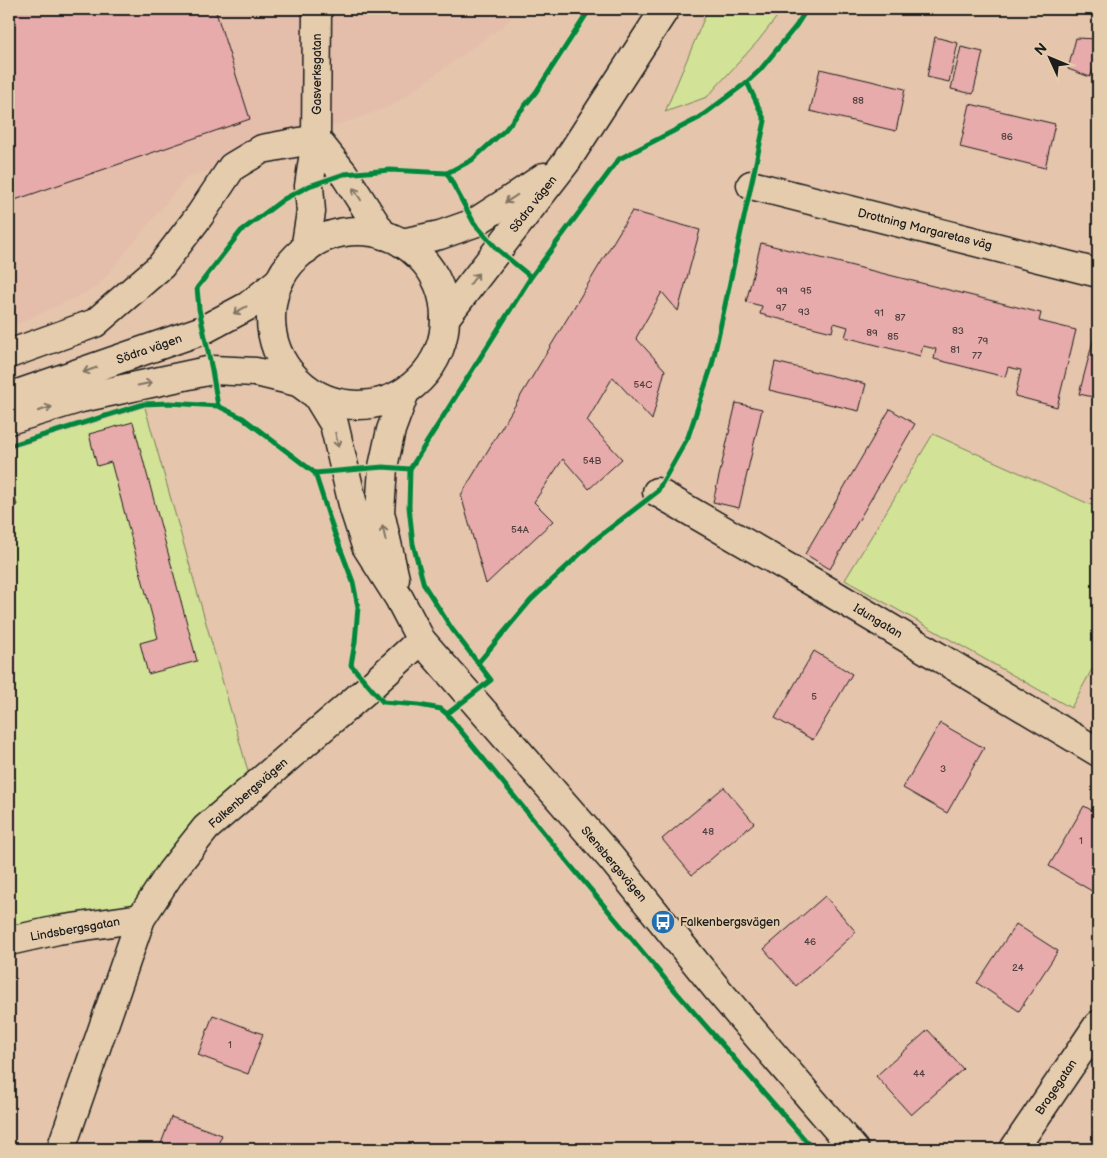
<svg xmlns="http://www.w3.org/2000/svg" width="1107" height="1158" font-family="'Balsamiq Sans',sans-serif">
<rect width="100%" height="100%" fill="#e5c5ac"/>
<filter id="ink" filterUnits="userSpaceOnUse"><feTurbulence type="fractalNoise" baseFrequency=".02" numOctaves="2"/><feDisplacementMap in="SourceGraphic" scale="10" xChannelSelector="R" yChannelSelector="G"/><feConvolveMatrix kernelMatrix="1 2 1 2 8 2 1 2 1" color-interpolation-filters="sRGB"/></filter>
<g filter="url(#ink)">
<polygon fill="#e5bdab" points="9,9 519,9 503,26 391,106 186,178 97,287 9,328"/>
<g fill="#d2e296" stroke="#777f59">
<polygon points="708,9 783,9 758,41 707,97 665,112"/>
<polygon points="144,404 253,789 141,918 9,941 9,446"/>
<polygon points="933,434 1098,508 1098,658 1071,708 845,580"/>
</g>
<g fill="#e6abaa" stroke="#1c1c1c">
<polygon points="9,9 215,9 250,119 9,202"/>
<polygon points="935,37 958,43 949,82 927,77"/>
<polygon points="1076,38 1098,39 1098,60 1090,77 1068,69"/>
<polygon points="961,47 983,52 973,94 951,89"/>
<polygon points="820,69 905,89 896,131 810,111"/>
<polygon points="970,104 1055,124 1045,168 960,147"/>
<polygon points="632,211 700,230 678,311 662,292 636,338 665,370 652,420 613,377 587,421 622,459 589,489 563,459 534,502 553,521 486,584 461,495"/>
<polygon points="761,243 1041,313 1039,321 1076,330 1057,407 1015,396 1021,370 1008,367 1005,377 934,359 936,349 923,346 920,356 845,337 848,327 834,323 832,332 760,314 762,306 746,302"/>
<polygon points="1097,326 1098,327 1098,398 1079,394"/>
<polygon points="775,362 866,384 859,411 769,390"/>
<polygon points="736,403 762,409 739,508 713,502"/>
<polygon points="890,409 915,424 830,569 805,554"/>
<polygon points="133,422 197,661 148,674 140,643 158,638 111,462 97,466 89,434"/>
<polygon points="9,480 17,505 9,507"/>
<polygon points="814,651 852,674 813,740 775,718"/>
<polygon points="940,723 984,748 947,813 903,788"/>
<polygon points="724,787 754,823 692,875 662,839"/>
<polygon points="1084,806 1098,814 1098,892 1097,894 1049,866"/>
<polygon points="825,896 856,932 796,986 764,949"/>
<polygon points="1016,924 1058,951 1019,1011 977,983"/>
<polygon points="213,1015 263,1034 248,1074 198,1055"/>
<polygon points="928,1030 963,1069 911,1115 876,1076"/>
<polygon points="171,1117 222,1135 216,1149 159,1149"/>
</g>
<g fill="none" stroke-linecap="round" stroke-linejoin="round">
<g stroke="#1c1c1c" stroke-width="31">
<g id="minor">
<polyline points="316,139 344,174 383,235"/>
<polyline points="751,185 1098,273"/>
<polyline points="305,250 311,212 309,186 316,139 317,9"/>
<polyline points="9,354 95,323 161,266 200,215 232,167 262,149 316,139"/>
<polyline points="317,396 334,424 354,509 366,546 399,598 421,640 611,858 717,989 854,1149"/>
<polyline points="657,492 818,585 1098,752"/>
<polyline points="395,579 380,512 383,467 391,430 405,392"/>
<polyline points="9,941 58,930 141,918"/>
<polyline points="61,1149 141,918 171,872 206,828 370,687 421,640"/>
<polyline points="1014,1149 1098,1025"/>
</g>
</g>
<g stroke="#1c1c1c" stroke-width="31">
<g id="major">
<circle cx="358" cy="318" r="87"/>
<polyline points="402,243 440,235 474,223 513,198 544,177"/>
<polyline points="445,318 566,162 665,9"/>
<polyline points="9,397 203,330 248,306 279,281"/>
<polyline points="9,420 81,398 212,370 256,372 297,382"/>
</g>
</g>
<use href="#minor" stroke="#e5ccad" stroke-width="28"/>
<use href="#major" stroke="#e5ccad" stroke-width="28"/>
<g stroke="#e5ccad" stroke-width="8">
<g id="cycleway">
<polyline points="447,173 474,223 497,249 531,277"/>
<polyline points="218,406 212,370 199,309 197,288 241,231 284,199 309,186 344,174 390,170 447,173 472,160 505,130 536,92 590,9"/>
<polyline points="9,446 144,404 169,403 218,406 243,418 315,473 383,467 410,469 531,277 619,159 699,118 747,82 760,70 796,26 807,9"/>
<polyline points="410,469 409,507 413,544 424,585 452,629 478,663"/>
<polyline points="315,473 333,529 353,582 358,607 355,642 351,665 383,702 419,705 441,709 447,714 571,866 671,986 813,1149"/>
<polyline points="447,714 491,680 478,663 531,600 596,539 657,492 688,437 712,365 765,121 747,82"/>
</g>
</g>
<use href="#cycleway" stroke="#00873e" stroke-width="5"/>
</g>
<defs><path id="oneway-shaft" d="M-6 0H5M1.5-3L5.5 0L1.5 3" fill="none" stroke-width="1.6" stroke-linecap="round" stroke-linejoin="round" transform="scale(1.25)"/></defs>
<g stroke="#807464">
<use href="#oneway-shaft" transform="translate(357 194) rotate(-123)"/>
<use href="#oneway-shaft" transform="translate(511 199) rotate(147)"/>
<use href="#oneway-shaft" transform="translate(474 279) rotate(-53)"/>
<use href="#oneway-shaft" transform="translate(240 310) rotate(152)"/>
<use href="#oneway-shaft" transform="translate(90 370) rotate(161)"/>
<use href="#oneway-shaft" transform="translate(145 384) rotate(-12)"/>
<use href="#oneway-shaft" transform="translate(45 409) rotate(-17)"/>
<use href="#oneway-shaft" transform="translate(337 440) rotate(77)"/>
<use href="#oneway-shaft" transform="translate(384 533) rotate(-102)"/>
</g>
</g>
<defs>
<g id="bus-disc" transform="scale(1.25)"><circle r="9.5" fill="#1f6fb2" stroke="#e5ccad"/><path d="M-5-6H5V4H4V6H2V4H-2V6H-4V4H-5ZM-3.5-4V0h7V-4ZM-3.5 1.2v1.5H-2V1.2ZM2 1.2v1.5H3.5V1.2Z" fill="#fff"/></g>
</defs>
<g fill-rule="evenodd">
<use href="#bus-disc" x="663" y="922"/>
</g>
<g text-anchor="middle" stroke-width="4.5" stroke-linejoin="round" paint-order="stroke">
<g font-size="10" fill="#4e4040">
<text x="858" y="104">88</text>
<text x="1007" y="140">86</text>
<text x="782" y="294">99</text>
<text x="806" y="294">95</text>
<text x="781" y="311">97</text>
<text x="804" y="315">93</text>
<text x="879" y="316">91</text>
<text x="900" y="321">87</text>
<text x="958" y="334">83</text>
<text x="872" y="336">89</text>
<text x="893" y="340">85</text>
<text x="983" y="344">79</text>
<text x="955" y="353">81</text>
<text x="977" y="359">77</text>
<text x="643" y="388">54C</text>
<text x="592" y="464">54B</text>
<text x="520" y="533">54A</text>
<text x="814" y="700">5</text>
<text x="943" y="772">3</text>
<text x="708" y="835">48</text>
<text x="1081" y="844">1</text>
<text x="810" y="945">46</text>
<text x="1018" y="971">24</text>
<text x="230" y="1048">1</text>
<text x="919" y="1077">44</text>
</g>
<g font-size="12" fill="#1c1c1c" stroke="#e5ccad">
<text transform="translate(317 74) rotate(-90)" y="4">Gasverksgatan</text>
<text transform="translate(533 204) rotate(-52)" y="4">Södra vägen</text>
<text transform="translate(925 229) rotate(14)" y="4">Drottning Margaretas väg</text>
<text transform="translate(149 349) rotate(-19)" y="4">Södra vägen</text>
<text transform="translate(878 621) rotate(31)" y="4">Idungatan</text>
<text transform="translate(248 793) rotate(-41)" y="4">Falkenbergsvägen</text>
<text transform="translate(614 864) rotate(50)" y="4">Stensbergsvägen</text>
<text transform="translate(75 929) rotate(-10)" y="4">Lindsbergsgatan</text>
<text transform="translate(1056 1087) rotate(-56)" y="4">Bragegatan</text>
</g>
<g font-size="12" fill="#1c1c1c" stroke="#e5ccad" text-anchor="start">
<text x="680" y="926">Falkenbergsvägen</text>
</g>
</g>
<rect width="1107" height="1158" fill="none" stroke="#e5ccad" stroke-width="30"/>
<rect x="15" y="15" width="1077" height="1128" fill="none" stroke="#1c1c1c" stroke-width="2" filter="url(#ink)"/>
<g transform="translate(1050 58) rotate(314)" stroke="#e5ccad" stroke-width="4" paint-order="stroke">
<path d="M0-4L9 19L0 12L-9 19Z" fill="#1c1c1c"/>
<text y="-8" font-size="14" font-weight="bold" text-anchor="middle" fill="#1c1c1c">N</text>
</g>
</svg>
